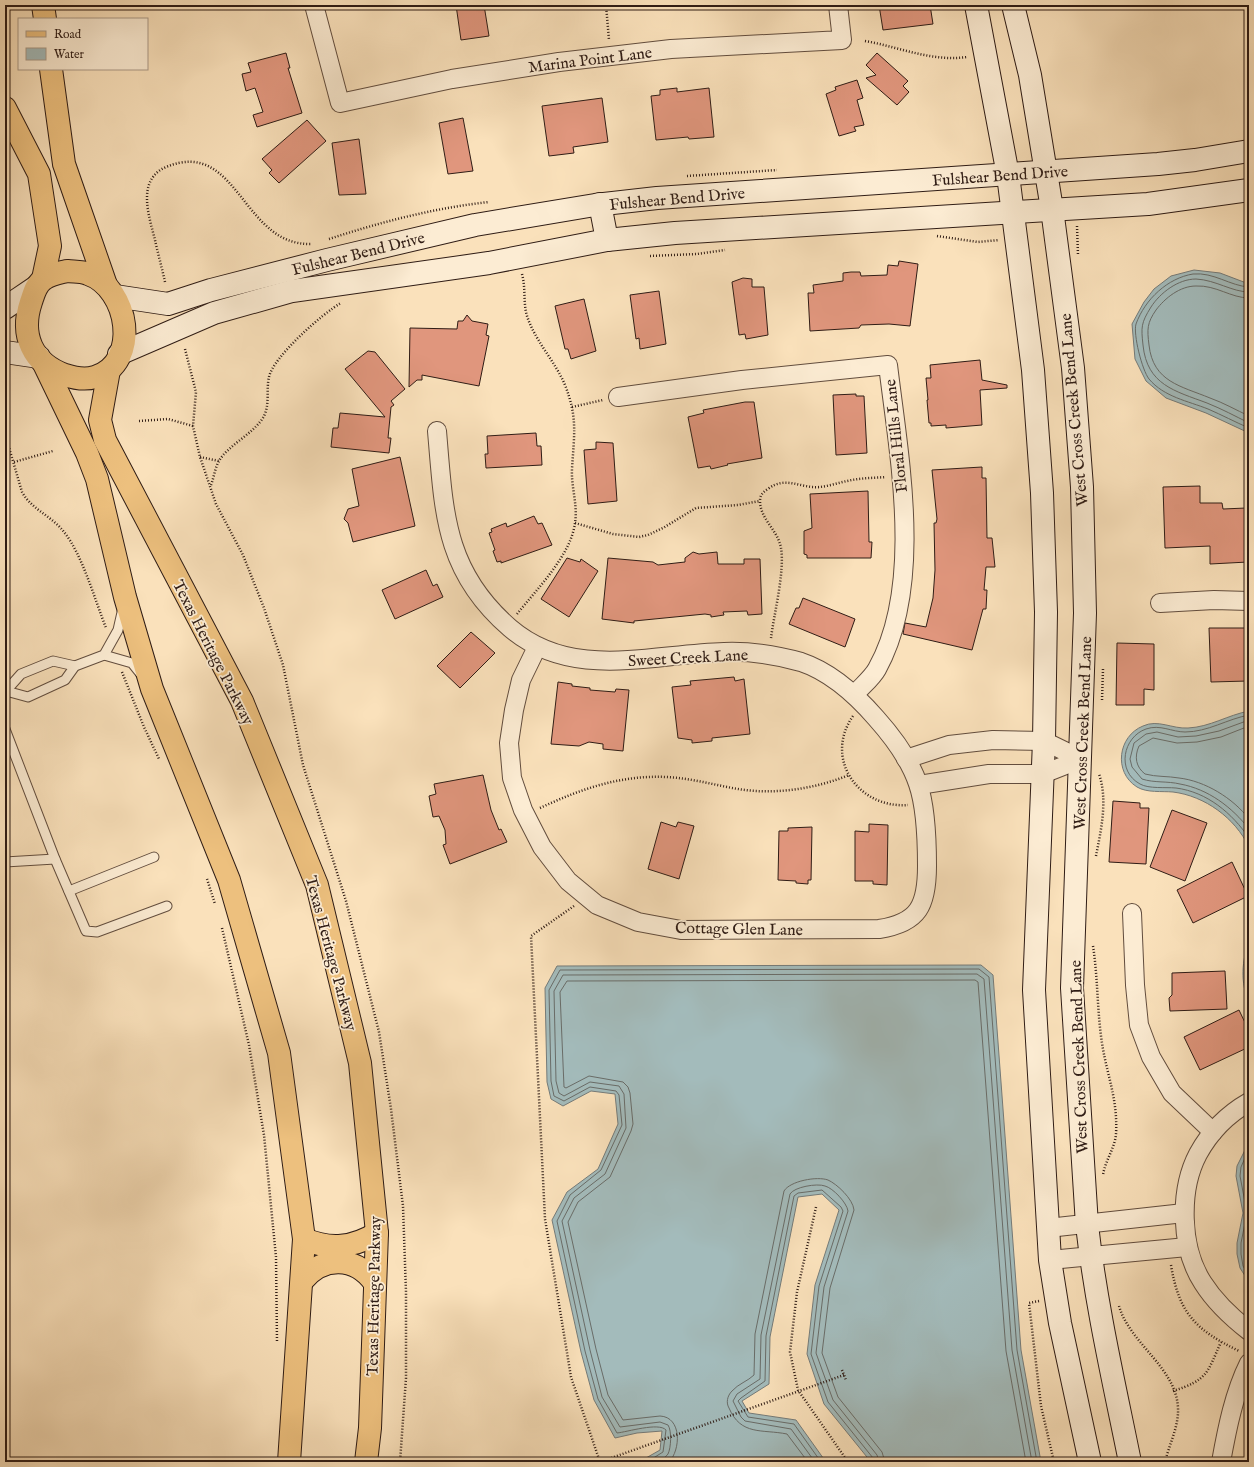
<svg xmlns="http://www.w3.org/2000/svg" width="1254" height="1467" font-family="'IM FELL English',serif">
<rect width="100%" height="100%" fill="#fae1bb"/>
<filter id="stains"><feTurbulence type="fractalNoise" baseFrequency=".005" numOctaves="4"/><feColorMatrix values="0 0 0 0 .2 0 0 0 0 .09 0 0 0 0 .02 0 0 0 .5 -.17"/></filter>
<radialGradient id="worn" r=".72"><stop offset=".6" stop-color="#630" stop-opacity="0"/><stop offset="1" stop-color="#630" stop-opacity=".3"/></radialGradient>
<g fill="#a3bbbb" stroke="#757b79">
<polygon points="1194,270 1220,273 1249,284 1249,433 1206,413 1166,398 1146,381 1135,359 1132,324 1144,302 1154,289 1171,276"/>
<path d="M1249 711V847C1235 818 1205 796 1173 792 1162 791 1147 793 1137 787 1113 772 1118 736 1143 726 1158 719 1172 729 1188 728 1210 727 1228 715 1249 711Z"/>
<path d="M1249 941V1002C1240 983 1242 960 1249 941Z"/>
<polygon points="981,965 993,975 1021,1350 1041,1462 871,1462 824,1404 807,1354 815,1285 839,1210 822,1194 798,1197 770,1337 769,1384 742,1401 749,1413 796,1420 826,1462 639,1462 660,1450 662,1431 637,1433 615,1438 594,1400 581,1352 552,1220 567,1192 598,1169 618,1124 615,1094 591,1091 563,1106 551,1099 547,1082 545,988 557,966"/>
<polygon points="1249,1142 1249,1282 1240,1268 1237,1254 1237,1243 1243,1213 1236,1176 1237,1166"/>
</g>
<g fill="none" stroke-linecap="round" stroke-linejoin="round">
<g stroke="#696c68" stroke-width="1">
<path d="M1249 287C1230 286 1214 272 1193 274 1168 278 1145 299 1136 324 1133 334 1142 370 1149 379 1164 397 1188 401 1208 409 1222 415 1235 422 1249 428"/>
<path d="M1249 292C1232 292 1216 280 1196 279 1178 279 1160 293 1151 307 1141 323 1141 327 1143 345 1147 385 1175 391 1207 403 1222 409 1235 416 1249 423"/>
<path d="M1249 298C1231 298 1216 285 1196 286 1180 286 1165 298 1156 310 1147 323 1147 329 1149 345 1153 382 1181 386 1210 398 1224 403 1236 410 1249 416"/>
<path d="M1249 715C1227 719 1208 732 1185 732 1172 732 1160 724 1146 729 1123 737 1116 771 1140 784 1149 789 1165 787 1176 788 1207 792 1232 813 1249 838"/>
<path d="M1249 720 1219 731 1196 736 1178 737 1157 732 1146 734 1134 743 1130 759 1132 767 1142 779C1154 783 1168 781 1180 784 1208 789 1232 807 1249 829"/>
<path d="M1249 726 1221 737 1197 742 1177 743 1153 738 1139 746C1134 757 1136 767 1145 774 1156 777 1168 776 1179 778 1205 781 1233 798 1249 819"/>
<polyline points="1249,1149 1241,1167 1240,1176 1247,1213 1241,1243 1241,1254 1243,1266 1249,1276"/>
<path d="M647 1462 663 1452 666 1430C659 1422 627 1432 617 1433L598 1399 585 1351 557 1221 570 1195 601 1170 622 1125 619 1095 616 1091 590 1087 564 1101 554 1096 551 1081 549 990 560 970 979 969 989 977 1017 1350 1037 1462"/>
<path d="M657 1462C661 1460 665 1458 668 1454 671 1448 672 1431 668 1425L660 1422 620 1427 602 1397 590 1350 562 1221 574 1198 605 1174 626 1128 624 1094 619 1086 590 1082 564 1096 559 1093 556 1081 554 991 563 975 977 974 984 979 1012 1350 1032 1462"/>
<path d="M669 1462C681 1450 682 1417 660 1416L623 1420 608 1395 596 1349 568 1222 578 1202 610 1177 631 1131 633 1124 630 1093 628 1087 623 1082 589 1076 566 1088 564 1087 560 992 567 981 975 980 978 982 1006 1351 1026 1462"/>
<path d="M808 1462 787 1434C762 1429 741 1436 729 1408 726 1403 727 1396 732 1391 738 1384 748 1381 754 1375L755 1334 784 1191C790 1181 817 1176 828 1180 837 1184 853 1199 854 1210L830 1288 822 1353 838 1397 882 1452 885 1462"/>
<path d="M815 1462 791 1429 745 1421 741 1417 733 1401 737 1394 760 1379 761 1335 790 1194C794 1187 817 1183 825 1186 833 1188 847 1203 848 1211L824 1287 816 1353 833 1400 877 1455 879 1462"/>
<polyline points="821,1462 794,1424 748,1417 738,1401 741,1398 765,1381 766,1336 794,1196 798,1193 822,1190 841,1207 843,1211 819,1286 811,1354 828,1402 873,1458 874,1462"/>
</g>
</g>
<g fill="#e0967d" stroke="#2f1c15">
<polygon points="456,5 484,5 489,36 461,40"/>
<polygon points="879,5 930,5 933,24 883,30"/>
<polygon points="286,53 290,68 288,68 302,113 257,127 253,115 263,112 255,88 246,91 242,74 251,72 248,63"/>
<polygon points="877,53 908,81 903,86 909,92 897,105 866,78 876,75 866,65"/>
<polygon points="857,80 863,98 857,100 864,125 854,127 856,131 839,136 826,94 836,90 835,87"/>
<polygon points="677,88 677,92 709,88 714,137 689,139 688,137 656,140 651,96 660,95 660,90"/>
<polygon points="602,98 608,142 573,147 574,153 549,156 542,106"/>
<polygon points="463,118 473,171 448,174 439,123"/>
<polygon points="307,120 326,141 279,183 269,173 272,170 262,159"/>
<polygon points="359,139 366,194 339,195 332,143"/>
<polygon points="899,261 918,264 910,326 889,324 861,325 859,328 810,331 808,293 814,293 813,285 843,281 843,273 851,272 860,272 861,276 887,275 888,265 898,266"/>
<polygon points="743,278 752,279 752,287 764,287 768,335 746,339 745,334 739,335 732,282"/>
<polygon points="659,291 666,344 640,349 639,338 636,339 630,295"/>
<polygon points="584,299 596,351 571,359 568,349 565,349 555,306"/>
<polygon points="467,315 472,321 488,324 486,335 489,336 479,386 422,375 422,380 417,380 409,387 410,328 457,329 458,321 463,321"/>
<polygon points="368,351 375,352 405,389 391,401 394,405 391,407 388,438 391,438 389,453 331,447 333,428 338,428 340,413 385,417 345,369"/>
<polygon points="980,360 982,380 1007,385 1007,388 980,390 982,425 946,428 946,425 931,426 931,423 929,423 927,400 928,400 926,378 931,378 930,365"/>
<polygon points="856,394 856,396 864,396 867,453 836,455 833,395"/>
<polygon points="745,402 754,402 762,458 727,464 728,465 711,469 710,466 698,468 688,417 704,413 703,410"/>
<polygon points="536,433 537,446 541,446 542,465 486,468 485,454 488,454 487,436"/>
<polygon points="596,442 613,443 617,501 588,504 584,450 596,449"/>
<polygon points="400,457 415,526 353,542 348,523 344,519 348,509 359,506 352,469"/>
<polygon points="982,467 982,478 986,478 987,538 992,538 995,567 986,567 984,590 987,590 986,609 983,609 972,650 903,634 905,623 926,627 933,598 935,570 934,523 936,523 937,519 932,470"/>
<polygon points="1200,486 1200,503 1222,503 1223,509 1246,508 1248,562 1210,564 1210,546 1165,548 1163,487"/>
<polygon points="868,491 869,542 872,542 871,558 807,558 807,555 804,554 804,531 812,528 810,494"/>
<polygon points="534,516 538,524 542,523 552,545 501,563 501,561 497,562 493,551 495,550 489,533 492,532 491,529 506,523 507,527"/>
<polygon points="693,552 699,554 717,552 718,564 744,564 744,559 760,559 762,614 748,615 747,611 723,612 724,615 711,617 711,615 705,614 634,621 634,623 602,619 608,558 653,562 658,565 685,562 685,558"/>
<polygon points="567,558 580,562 581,559 598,571 569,617 541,599"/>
<polygon points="426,570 433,586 437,584 443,597 395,619 382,590"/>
<polygon points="803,598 855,619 845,647 789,624 796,608 799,608"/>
<polygon points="1209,628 1247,628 1248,681 1211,682"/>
<polygon points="471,632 495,653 460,688 437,666"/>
<polygon points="1117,643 1154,644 1154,690 1144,689 1144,705 1116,705"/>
<polygon points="734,677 735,681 744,679 750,734 712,738 712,741 692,743 692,740 678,738 672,687 691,685 690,681"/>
<polygon points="558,682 572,684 572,686 590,688 590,690 615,692 616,689 629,690 623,751 603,749 603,744 589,742 579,746 551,744"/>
<polygon points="483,775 491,810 499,830 501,829 507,842 450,864 443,845 446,844 445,830 439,816 433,817 429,796 436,794 434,784"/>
<polygon points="1113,801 1140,803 1140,808 1149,808 1146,864 1109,862"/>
<polygon points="1172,810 1207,823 1185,881 1150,867"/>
<polygon points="661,822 676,827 678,822 694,826 679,879 648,869"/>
<polygon points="869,824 888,825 887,885 873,884 873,881 855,881 855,831 869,832"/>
<polygon points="812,827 811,880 808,880 808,884 796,883 796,881 778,880 779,831 788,831 788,828"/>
<polygon points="1232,862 1248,896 1193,923 1177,890"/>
<polygon points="1225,971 1227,1009 1170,1011 1169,998 1172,995 1172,973"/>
<polygon points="1239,1010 1249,1031 1249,1047 1200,1070 1184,1037"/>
</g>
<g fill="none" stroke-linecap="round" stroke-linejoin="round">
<g stroke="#624d3e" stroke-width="11">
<g id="lane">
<polyline points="104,655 132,663 140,673"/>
<polyline points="6,691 28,697 65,680 75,666 104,655 118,630 123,608"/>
<polyline points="5,692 21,674 53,661 75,666"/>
<polyline points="5,729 55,859 86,931 97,932 167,906"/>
<polyline points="5,862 55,859"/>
<polyline points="69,891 154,857"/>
</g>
</g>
<g stroke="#624d3e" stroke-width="20">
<g id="street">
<polyline points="314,5 340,103 452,79 559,62 671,49 842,40 838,5"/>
<path d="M618 397 742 380 888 365C899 457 924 585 877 669 872 678 862 686 855 694"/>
<path d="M437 431C444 512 444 571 510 628 572 681 650 654 724 652 750 651 776 655 801 662 831 672 856 695 876 718 893 737 910 760 918 784 926 807 927 842 927 866 927 905 919 923 879 929L681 930 638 922 597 905 568 881 542 847 523 810 512 778 509 743 514 710 521 680 537 647"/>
<polyline points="1160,603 1214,600 1249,601"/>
<polyline points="906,759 949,745 993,740 1044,741 1081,759"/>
<polyline points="919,785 989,774 1043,774 1081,759"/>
<polyline points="1132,913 1135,985 1139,1025 1151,1057 1172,1093 1213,1132"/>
<path d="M1249 1102C1228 1114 1210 1132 1198 1154 1179 1190 1180 1248 1203 1283 1215 1302 1231 1317 1249 1331"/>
<polyline points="1048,1228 1184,1213"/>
<polyline points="1050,1260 1187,1247"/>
<path d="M1221 1462C1227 1429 1234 1393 1249 1363"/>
</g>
</g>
<g stroke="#2f1c15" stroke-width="24">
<g id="secondary">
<polyline points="976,5 1008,175 1033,370 1042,493 1046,612 1044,741 1034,990 1050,1260 1060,1323 1090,1462"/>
<path d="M1013 5 1030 75 1052 209 1073 368 1082 487 1085 613 1072 988 1087 1225C1096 1305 1114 1383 1130 1462"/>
<polyline points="600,204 607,240"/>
<polyline points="115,296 168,304 211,290 327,260 475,225 595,205 657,198 1158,164 1195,160 1249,151"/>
<polyline points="5,308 36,287"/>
<polyline points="5,352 39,357"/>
<polyline points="119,354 214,313 292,291 489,263 607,240 675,233 1148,204 1249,190"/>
</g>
</g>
<g stroke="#2f1c15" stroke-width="24">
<g id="primary">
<polyline points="43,5 45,19"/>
<polyline points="51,69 64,164 106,285"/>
<polyline points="5,108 39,174 50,246 43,279"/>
<path d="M67 271C74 272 81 271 88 274 129 288 141 363 95 377 86 380 74 378 65 375 32 363 20 335 31 302 34 293 36 284 44 279 51 274 59 273 67 271Z"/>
<polyline points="44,364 87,453 97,479 125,597 152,689 229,880 279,1053 304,1239 289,1462"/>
<polyline points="109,370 100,420 105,440 242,701 317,885 360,1063 377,1233 370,1428 366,1462"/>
<path d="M304 1239C330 1250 353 1248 377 1233"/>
<path d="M303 1280C323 1256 355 1256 374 1282"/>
</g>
</g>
<g stroke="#2f1c15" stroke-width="2.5" stroke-dasharray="1 2" stroke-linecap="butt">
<polyline points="606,5 609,40"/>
<path d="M865 41C900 47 931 62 967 57"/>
<polyline points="687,176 777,170"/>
<polyline points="1077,226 1078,255"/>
<polyline points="937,236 978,242 999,240"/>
<path d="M329 239C381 222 434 208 489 202"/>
<polyline points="650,256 697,254 725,250"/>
<path d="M165 282C162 268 158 254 155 240 149 216 136 180 166 167 238 137 242 246 311 244"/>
<polyline points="185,349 196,392 193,426 200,457 216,504 243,555 264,608 283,665 303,765 346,901 379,1032 391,1109 403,1206 406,1292 406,1378 400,1462"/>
<polyline points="572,407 603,400"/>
<polyline points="139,421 168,419 193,426"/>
<path d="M5 434 22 492C32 510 52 516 64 532 82 554 95 600 106 628"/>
<polyline points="200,457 219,461"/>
<polyline points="14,462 53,451"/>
<path d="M211 485C214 477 215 468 219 461 228 445 255 433 264 416 270 404 266 389 269 377 273 357 323 313 341 303"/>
<polyline points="575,523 613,534 639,537 648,535 663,528 696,508 738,505 760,501"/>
<path d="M517 614C537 589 571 555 575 523 578 505 571 487 572 469 574 435 578 418 565 385 555 361 535 341 527 316 523 303 526 289 522 274"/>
<path d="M771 638C774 614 785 571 781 548 778 530 760 519 760 501 760 495 763 492 768 489 786 475 801 489 820 487 829 486 838 483 847 481 860 478 873 478 886 477"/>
<polyline points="122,672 144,727 159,759"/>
<polyline points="1102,700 1103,669"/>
<path d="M853 716C823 759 859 809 908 805"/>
<path d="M540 808C581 789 620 775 666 777 691 778 714 785 738 789 774 795 815 789 849 775"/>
<path d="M1096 856C1101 830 1108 800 1099 774"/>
<polyline points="207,879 215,904"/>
<polyline points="574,906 531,936 545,1219 571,1377 600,1462"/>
<polyline points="222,928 249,1045 264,1135 276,1257 277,1342"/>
<path d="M1093 946C1098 978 1097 1011 1102 1043 1107 1076 1118 1099 1116 1134 1115 1148 1105 1161 1103 1175"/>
<polyline points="816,1207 797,1292 790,1352 798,1390 848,1462"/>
<path d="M1171 1265C1179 1314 1196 1330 1239 1351"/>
<polyline points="1039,1301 1029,1303 1041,1406 1054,1462"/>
<path d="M1119 1306C1130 1344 1176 1367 1178 1408 1179 1426 1169 1445 1165 1462"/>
<polyline points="842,1370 846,1380"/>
<path d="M1173 1391C1208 1380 1207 1373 1221 1342"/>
<polyline points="600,1462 844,1375"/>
</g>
<use href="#lane" stroke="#fcecd3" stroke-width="9"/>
<use href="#street" stroke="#fcecd3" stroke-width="18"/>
<use href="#secondary" stroke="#fcecd3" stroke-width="22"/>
<use href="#primary" stroke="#edc07e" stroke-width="22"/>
</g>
<g text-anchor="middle" stroke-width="3.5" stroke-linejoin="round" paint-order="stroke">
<g font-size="16" fill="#2f1c15" stroke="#fcecd3">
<text transform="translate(590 59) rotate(-7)" y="6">Marina Point Lane</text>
<text transform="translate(1000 175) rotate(-4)" y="6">Fulshear Bend Drive</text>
<text transform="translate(677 198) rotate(-5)" y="6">Fulshear Bend Drive</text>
<text transform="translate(358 253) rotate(-14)" y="6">Fulshear Bend Drive</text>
<text transform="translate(1073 410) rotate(-95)" y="6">West Cross Creek Bend Lane</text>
<text transform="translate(895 436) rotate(-96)" y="6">Floral Hills Lane</text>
<text transform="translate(214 652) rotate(63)" y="6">Texas Heritage Parkway</text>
<text transform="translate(688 657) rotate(-3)" y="6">Sweet Creek Lane</text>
<text transform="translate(1082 733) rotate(-88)" y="6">West Cross Creek Bend Lane</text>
<text transform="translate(739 928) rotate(1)" y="6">Cottage Glen Lane</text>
<text transform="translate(332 953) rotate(75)" y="6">Texas Heritage Parkway</text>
<text transform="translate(1078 1057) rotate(-92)" y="6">West Cross Creek Bend Lane</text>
<text transform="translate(373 1296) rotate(-89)" y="6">Texas Heritage Parkway</text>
</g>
</g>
<rect width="1254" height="1467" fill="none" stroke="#fae1bb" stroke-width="20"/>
<rect x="6" y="6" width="1242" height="1455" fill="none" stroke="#2f1c15" stroke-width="2"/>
<rect x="10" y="10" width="1234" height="1447" fill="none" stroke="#2f1c15"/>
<rect x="18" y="18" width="130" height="52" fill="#fcecd3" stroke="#aa9987"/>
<rect x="26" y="31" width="20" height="6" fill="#edc07e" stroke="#aa9987"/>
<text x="54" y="38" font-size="12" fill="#2f1c15">Road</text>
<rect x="26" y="48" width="20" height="12" fill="#a3bbbb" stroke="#aa9987"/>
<text x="54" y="58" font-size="12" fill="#2f1c15">Water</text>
<rect width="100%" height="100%" filter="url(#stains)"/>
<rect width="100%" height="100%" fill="url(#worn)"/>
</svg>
